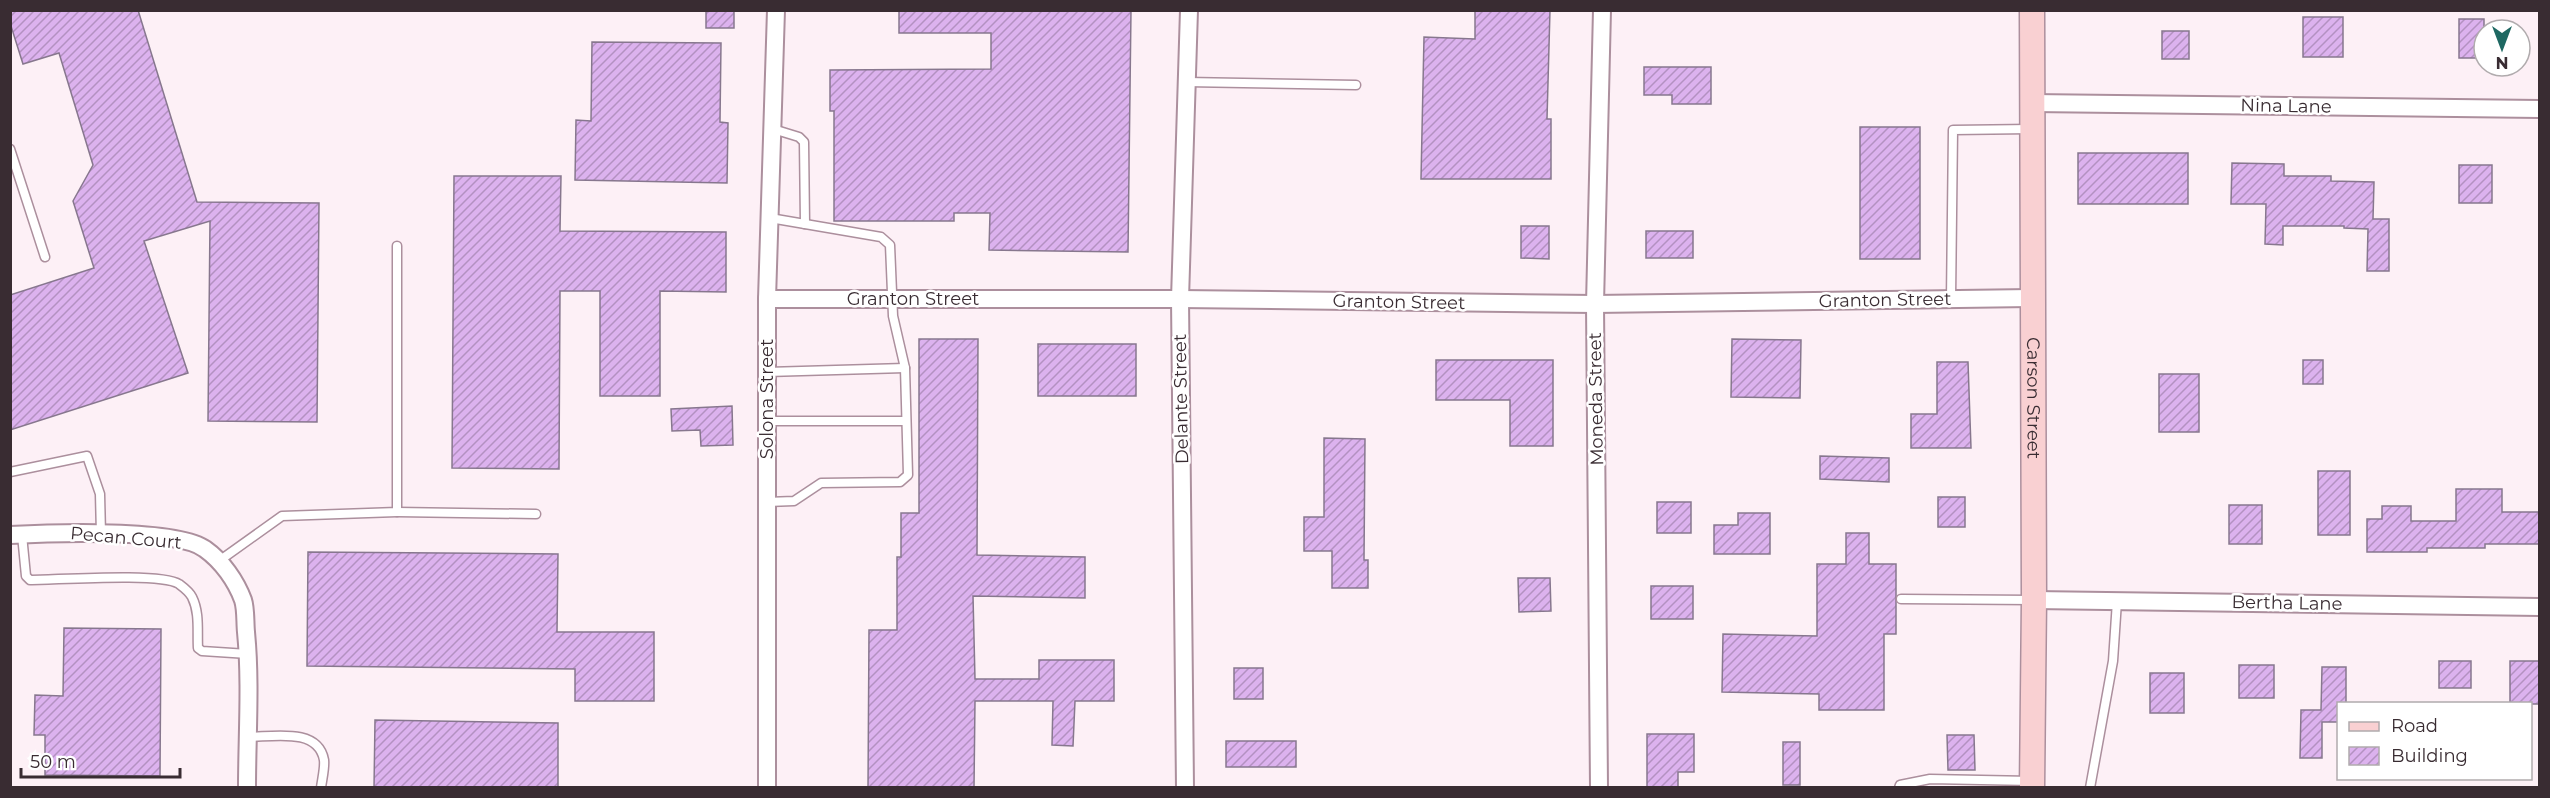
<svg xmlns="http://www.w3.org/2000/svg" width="2550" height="798" font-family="Montserrat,sans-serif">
<defs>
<pattern id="building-hatch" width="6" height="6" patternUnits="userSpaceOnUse" patternTransform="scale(1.5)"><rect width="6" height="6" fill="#dcb2ee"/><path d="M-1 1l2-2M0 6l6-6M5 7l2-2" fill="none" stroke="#b391c1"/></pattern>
</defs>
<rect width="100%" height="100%" fill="#fdf0f6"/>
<g fill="url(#building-hatch)" stroke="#87778e" stroke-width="1.5">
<polygon points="10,10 138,10 197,202 319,203 317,422 208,421 210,221 144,241 188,373 10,430 10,295 94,268 73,201 93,165 59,53 23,64 10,23"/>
<rect x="706" y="10" width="28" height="18"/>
<polygon points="899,10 1131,10 1128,252 989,250 990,213 954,213 954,221 834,221 834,111 830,111 830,70 991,69 991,33 899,33"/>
<polygon points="1475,10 1550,10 1547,119 1551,119 1551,179 1421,179 1424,37 1475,39"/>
<rect x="2303" y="17" width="40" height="40"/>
<rect x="2459" y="19" width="25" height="39"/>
<rect x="2162" y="31" width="27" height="28"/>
<polygon points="592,42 721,43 720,122 728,123 727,183 575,180 576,120 591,121"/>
<polygon points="1644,67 1711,67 1711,104 1672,104 1672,95 1644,95"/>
<rect x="1860" y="127" width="60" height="132"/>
<rect x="2078" y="153" width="110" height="51"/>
<polygon points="2232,163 2284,164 2284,176 2331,176 2331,181 2374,182 2373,219 2389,219 2389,271 2367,271 2368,229 2344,228 2344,226 2283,226 2283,245 2265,244 2266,204 2231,204"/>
<rect x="2459" y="165" width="33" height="38"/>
<polygon points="454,176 561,176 560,231 726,232 726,292 660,291 660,396 600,396 600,291 560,291 559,469 452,468"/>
<polygon points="1521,226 1549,226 1549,259 1521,258"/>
<rect x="1646" y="231" width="47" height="27"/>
<polygon points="919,339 978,339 977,555 1085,557 1085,598 973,596 975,679 1039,679 1039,660 1114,660 1114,701 1075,701 1073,746 1052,745 1053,701 975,701 974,788 868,788 869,630 897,630 897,557 901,557 901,513 919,513"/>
<polygon points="1732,339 1801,340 1800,398 1731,397"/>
<rect x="1038" y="344" width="98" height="52"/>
<polygon points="1436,360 1553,360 1553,446 1510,446 1510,400 1436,400"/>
<rect x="2303" y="360" width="20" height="24"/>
<polygon points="1937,362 1968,362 1971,448 1911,448 1911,414 1937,414"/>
<rect x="2159" y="374" width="40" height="58"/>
<polygon points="732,406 733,445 701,446 700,430 672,431 671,409"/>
<polygon points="1324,438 1365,439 1364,560 1368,560 1368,588 1332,588 1332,551 1304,551 1304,517 1324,517"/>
<polygon points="1820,456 1889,458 1889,482 1820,479"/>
<rect x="2318" y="471" width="32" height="64"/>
<polygon points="2456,489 2502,489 2502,512 2540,512 2540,544 2485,544 2485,548 2427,548 2427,552 2367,552 2367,519 2382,519 2382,506 2411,506 2411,521 2456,521"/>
<rect x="1938" y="497" width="27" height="30"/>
<rect x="1657" y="502" width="34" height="31"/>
<rect x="2229" y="505" width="33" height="39"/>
<polygon points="1738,513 1770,513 1770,554 1714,554 1714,525 1738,525"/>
<polygon points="1846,533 1869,533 1869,564 1896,564 1896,634 1884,634 1884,710 1819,710 1819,694 1722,692 1723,634 1817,636 1817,564 1846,564"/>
<polygon points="308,552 558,554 557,632 654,632 654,701 575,701 575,669 307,666"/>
<polygon points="1518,578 1550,578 1551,611 1519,612"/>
<rect x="1651" y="586" width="42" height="33"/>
<polygon points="64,628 161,629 160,776 45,775 45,735 34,735 35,695 63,696"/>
<rect x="2439" y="661" width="32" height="27"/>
<rect x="2510" y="661" width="30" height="43"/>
<rect x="2239" y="665" width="35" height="33"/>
<polygon points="2322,667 2346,667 2346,704 2338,704 2338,722 2322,722 2322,758 2300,758 2301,710 2321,710"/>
<rect x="1234" y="668" width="29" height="31"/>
<rect x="2150" y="673" width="34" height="40"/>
<polygon points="375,720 558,723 558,788 374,788"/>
<polygon points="1647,734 1694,734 1694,772 1678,772 1678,788 1647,788"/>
<polygon points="1947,735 1974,735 1975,770 1948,770"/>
<rect x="1226" y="741" width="70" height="26"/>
<rect x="1783" y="742" width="17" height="43"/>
</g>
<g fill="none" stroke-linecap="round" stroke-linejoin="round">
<g stroke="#ac8f9d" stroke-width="11">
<g id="lane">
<polyline points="1186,82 1356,85"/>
<polyline points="773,129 799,137 804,142 805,224"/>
<polyline points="10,149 45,257"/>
<polyline points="1951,299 1953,130 2031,129"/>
<polyline points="767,372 905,368"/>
<polyline points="767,421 906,421"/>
<polyline points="10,472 87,456 100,494 101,534"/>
<polyline points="767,502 794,501 821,483 900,482 908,475 905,368 893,316 890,245 881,237 770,218"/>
<polyline points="397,512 536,514"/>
<path d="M22 535 26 576 30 580C57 580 161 572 179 584 183 587 190 593 192 597 200 613 197 631 198 648L202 651 248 654"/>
<polyline points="219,561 282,516 397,512 397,246"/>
<polyline points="1901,599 2033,600"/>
<path d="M247 737C273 737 318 727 324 760 325 768 322 779 321 788"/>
<polyline points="1899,788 1900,785 1930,779 2032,781"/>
<polyline points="2090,788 2113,661 2117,601"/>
</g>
</g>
<g stroke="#ac8f9d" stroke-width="20">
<g id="street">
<polyline points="2032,103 2540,109"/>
<polyline points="767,299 1180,299 1595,304 2031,298"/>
<path d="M10 535C48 533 177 528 205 549 222 561 236 581 243 600 246 609 245 622 246 632 251 683 247 736 247 788"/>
<polyline points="2034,600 2540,607"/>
<polyline points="767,788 767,299 776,10"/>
<polyline points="1185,788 1180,299 1189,10"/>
<polyline points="1599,788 1595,304 1602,10"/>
</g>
</g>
<g stroke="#ac8f9d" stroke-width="27">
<g id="secondary">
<path id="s1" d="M2032 10 2034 600 2032 788"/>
</g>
</g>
<use href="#lane" stroke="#fff" stroke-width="8"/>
<use href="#street" stroke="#fff" stroke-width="16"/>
<use href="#secondary" stroke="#f9d0d2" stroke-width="24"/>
</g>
<g text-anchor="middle" stroke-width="5" stroke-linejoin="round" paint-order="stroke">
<g font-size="18" fill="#392c32" stroke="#fff">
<text transform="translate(2286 106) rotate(1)" y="6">Nina Lane</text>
<text x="913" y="305">Granton Street</text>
<text transform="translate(1885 300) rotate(-1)" y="6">Granton Street</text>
<text transform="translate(1399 302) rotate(1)" y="6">Granton Street</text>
<text transform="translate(767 399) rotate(-90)" y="6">Solona Street</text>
<text transform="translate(1181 399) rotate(-91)" y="6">Delante Street</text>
<text transform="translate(1596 399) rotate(-91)" y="6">Moneda Street</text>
<text dy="6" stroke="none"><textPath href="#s1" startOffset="388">Carson Street</textPath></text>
<text transform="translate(126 538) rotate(5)" y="6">Pecan Court</text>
<text transform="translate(2287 603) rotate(1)" y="6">Bertha Lane</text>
</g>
</g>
<rect width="2550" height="798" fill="none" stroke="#392c32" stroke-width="24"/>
<rect x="2337" y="702" width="195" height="78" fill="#ffffff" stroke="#b0abad" stroke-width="1.5"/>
<rect x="2349" y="722" width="30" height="9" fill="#f9d0d2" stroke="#b0abad" stroke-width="1.5"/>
<text x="2391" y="732" font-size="18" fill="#392c32">Road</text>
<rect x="2349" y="747" width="30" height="18" fill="url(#building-hatch)" stroke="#b0abad" stroke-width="1.5"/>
<text x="2391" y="762" font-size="18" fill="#392c32">Building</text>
<g transform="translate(2502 48) rotate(180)"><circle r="28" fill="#ffffff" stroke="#b0abad" stroke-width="1.5"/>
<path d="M0-4.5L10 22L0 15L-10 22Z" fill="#1e6862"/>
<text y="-9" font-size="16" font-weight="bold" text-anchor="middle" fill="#392c32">N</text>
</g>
<path d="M21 768v9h159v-9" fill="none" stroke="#392c32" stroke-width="3"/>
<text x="30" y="768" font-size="18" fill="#392c32" stroke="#ffffff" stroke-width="4.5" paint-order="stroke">50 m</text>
</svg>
